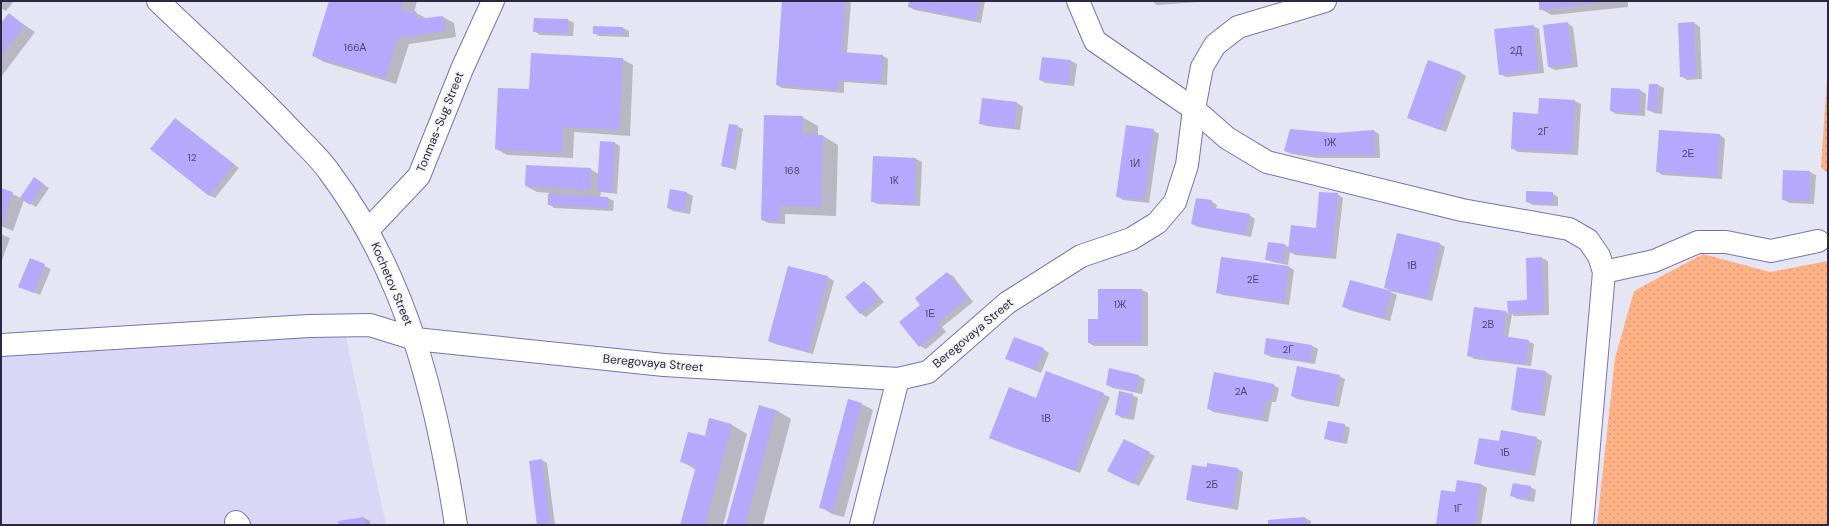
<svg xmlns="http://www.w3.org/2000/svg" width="1829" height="526" font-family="'DM Sans',sans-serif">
<defs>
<pattern id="grass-dots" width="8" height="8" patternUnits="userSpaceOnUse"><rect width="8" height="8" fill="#ffb285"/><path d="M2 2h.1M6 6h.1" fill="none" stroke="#db9974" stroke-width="1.8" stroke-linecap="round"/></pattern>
</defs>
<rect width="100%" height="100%" fill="#e6e5f3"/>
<polygon fill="#dad6f5" points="345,333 386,525 1,525 1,354"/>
<g fill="url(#grass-dots)">
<polygon points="1828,63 1828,174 1821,167"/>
<polygon points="1703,254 1770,272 1828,261 1828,525 1597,525 1615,358 1634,291"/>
</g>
<g fill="#0003">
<polygon points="1,1 14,1 6,11 1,8"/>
<polygon points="330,1 417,1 414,12 428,19 443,17 454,23 456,37 409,44 396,84 324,62 313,56"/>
<polygon points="783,1 851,1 847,53 883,56 888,59 887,85 844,82 844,93 782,88 777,85"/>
<polygon points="910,1 985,1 981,23 915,10 909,7"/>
<polygon points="1152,1 1215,1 1157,5"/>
<polygon points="1540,1 1628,1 1628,7 1552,15 1540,9"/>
<polygon points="9,15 35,32 1,77 1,25"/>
<polygon points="535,19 568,20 574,23 573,36 540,35 534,31"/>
<polygon points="1567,23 1573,27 1578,67 1555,70 1549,67"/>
<polygon points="1694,23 1700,27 1702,79 1687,80 1681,76"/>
<polygon points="1533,26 1539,29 1544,73 1506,77 1500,74"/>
<polygon points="623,28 629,31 629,37 599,36 594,33"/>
<polygon points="1043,58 1071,61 1077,64 1074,86 1046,83 1040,80"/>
<polygon points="622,59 633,65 630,136 574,132 573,158 507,155 496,149 530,90"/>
<polygon points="1461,73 1466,76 1446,132 1409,118"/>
<polygon points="1658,85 1664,88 1662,114 1654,113 1648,110"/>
<polygon points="1612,89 1640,90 1646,94 1645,116 1616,114 1611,111"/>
<polygon points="983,99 1017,103 1023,107 1020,130 986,126 980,123"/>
<polygon points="1540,99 1575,101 1581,104 1578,155 1518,152 1512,148 1539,115"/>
<polygon points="802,117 818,126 818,136 823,136 838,145 836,216 785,214 785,224 768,223 762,220"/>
<polygon points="175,119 239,168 215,198 209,195"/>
<polygon points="737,126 743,129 736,170 723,166"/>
<polygon points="1153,130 1159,134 1149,203 1123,200 1117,196"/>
<polygon points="1374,131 1379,134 1380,158 1317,158 1291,154 1285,151 1335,134"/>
<polygon points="1720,135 1725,139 1722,179 1662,175 1657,171"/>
<polygon points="615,143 620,146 617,194 601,192 600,198 608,198 614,201 613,211 554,208 549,204 549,193 537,192 526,186 590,169 599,174"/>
<polygon points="874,157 916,159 922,162 920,206 877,204 872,201"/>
<polygon points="1810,172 1816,175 1814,204 1789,203 1783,199"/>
<polygon points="40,182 49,188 36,207 24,200 13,231 1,226 1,189 21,198"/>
<polygon points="670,190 687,193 693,196 690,214 673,211 668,208"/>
<polygon points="1552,193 1558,197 1558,206 1533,205 1527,202"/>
<polygon points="1337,194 1343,198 1336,259 1295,255 1290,252 1288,265 1272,262 1266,259 1269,243 1285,245 1290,248 1316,229"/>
<polygon points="1211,201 1217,205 1216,209 1249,215 1255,219 1251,237 1198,227 1192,224"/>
<polygon points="1,234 10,238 1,263"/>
<polygon points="1440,244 1445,247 1432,301 1390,291 1385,287"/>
<polygon points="1542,258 1548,261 1549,315 1514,316 1512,314 1508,338 1528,341 1534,344 1531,366 1474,359 1468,355 1506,312 1509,314 1508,302 1528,301"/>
<polygon points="30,259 51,269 40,295 25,289"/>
<polygon points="789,267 828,277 834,281 813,354 775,344 769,341"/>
<polygon points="1289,267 1294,270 1289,305 1223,295 1217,292"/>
<polygon points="947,273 953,276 973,302 942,327 946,332 926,349 920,346 921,305"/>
<polygon points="1350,281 1391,292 1397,295 1390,321 1349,310 1344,306"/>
<polygon points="864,282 870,286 884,302 866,317 860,313"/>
<polygon points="1099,290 1142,290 1148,293 1148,346 1094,346 1089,343 1099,320"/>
<polygon points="1312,346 1318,349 1315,364 1271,357 1265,354"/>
<polygon points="1043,349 1049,353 1041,373 1012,361"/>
<polygon points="1518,368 1546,372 1552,376 1545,416 1518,412 1512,409"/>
<polygon points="1110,370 1139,376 1145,379 1142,394 1113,388 1107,385"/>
<polygon points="1047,372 1110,397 1080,473 990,438 1037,399"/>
<polygon points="1339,376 1345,379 1339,407 1297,399 1292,396"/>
<polygon points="1273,385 1279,388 1276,402 1272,402 1268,422 1213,412 1208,408"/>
<polygon points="1132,395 1138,398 1134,420 1122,418 1116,414"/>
<polygon points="862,404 873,410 844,517 832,514 821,507"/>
<polygon points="776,410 791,419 763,525 727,525"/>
<polygon points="710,419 732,425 747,434 723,525 681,525 696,470 681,461 705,438"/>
<polygon points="1344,425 1350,428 1347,444 1331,441 1326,438"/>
<polygon points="1536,438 1542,441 1535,476 1481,466 1475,463 1500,442"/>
<polygon points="1149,453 1155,456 1139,486 1114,474"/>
<polygon points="542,460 547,463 555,525 538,525"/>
<polygon points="1207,468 1238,469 1243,472 1238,510 1193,502 1187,499"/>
<polygon points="1458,481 1481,484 1487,488 1481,525 1440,525 1437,523 1455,493"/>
<polygon points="1530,487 1536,490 1534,502 1517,499 1511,495"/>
<polygon points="364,518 370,521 370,525 340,525"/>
<polygon points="1305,518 1311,521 1311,525 1269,525"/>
</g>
<g fill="#b6a8fc">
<polygon points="329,1 404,1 401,10 408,12 416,11 417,19 443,16 445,31 398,38 385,78 312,56"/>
<polygon points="782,1 845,1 842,52 883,55 881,82 839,80 838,90 776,85"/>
<polygon points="909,1 979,1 976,20 908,7"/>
<polygon points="1539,1 1607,1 1607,2 1539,10"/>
<polygon points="9,13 24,25 1,56 1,23"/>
<polygon points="534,18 568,19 568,33 533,32"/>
<polygon points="1568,22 1572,64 1548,67 1543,25"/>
<polygon points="1694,22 1696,77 1680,77 1678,23"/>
<polygon points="1534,25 1538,70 1499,75 1494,29"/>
<polygon points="593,26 623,27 624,34 593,34"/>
<polygon points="531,53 623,58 619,130 563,127 562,153 495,149 498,88 529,89"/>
<polygon points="1042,57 1071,60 1068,84 1039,80"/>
<polygon points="1428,60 1461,72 1440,130 1407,118"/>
<polygon points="1649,84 1658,84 1657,111 1647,110"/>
<polygon points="1611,88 1640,89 1639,113 1610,111"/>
<polygon points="982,98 1017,102 1014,128 979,124"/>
<polygon points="1539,98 1575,100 1572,152 1511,149 1513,112 1538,114"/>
<polygon points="764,115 803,116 802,134 823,135 821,207 780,206 779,221 761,220"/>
<polygon points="175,118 234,164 209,196 150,149"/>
<polygon points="729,124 738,125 730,168 721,166"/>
<polygon points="1126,125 1154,129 1144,200 1116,197"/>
<polygon points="1290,129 1335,133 1374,130 1375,155 1311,155 1284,151"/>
<polygon points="1659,130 1720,134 1717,177 1656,172"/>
<polygon points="600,141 615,142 612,192 597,191"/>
<polygon points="873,156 916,158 915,204 871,202"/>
<polygon points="526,165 591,168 590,190 525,186"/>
<polygon points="1783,170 1810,171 1809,201 1782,200"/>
<polygon points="34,177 44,184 30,205 20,198"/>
<polygon points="1,188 13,192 1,227"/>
<polygon points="670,189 687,192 684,211 667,208"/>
<polygon points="1526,191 1553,192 1552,204 1526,202"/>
<polygon points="1319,192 1338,193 1331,257 1288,252 1291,225 1316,228"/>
<polygon points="548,194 608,197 608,208 548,205"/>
<polygon points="1196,198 1212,200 1210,207 1250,214 1245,235 1191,224"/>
<polygon points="1397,233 1440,243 1427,298 1384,288"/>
<polygon points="1268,242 1285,244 1283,262 1265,260"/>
<polygon points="1221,257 1289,266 1284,302 1216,293"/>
<polygon points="1542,257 1544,312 1508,313 1507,301 1527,300 1526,258"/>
<polygon points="30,258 45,264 34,293 18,287"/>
<polygon points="788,266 828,276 808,352 768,341"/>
<polygon points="947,272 968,298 937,323 941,329 919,347 899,322 920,305 915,298"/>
<polygon points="1350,280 1391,291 1384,318 1342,307"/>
<polygon points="864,281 879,299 860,314 845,297"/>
<polygon points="1098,289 1142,289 1142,343 1088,343 1088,319 1098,319"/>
<polygon points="1474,307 1506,311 1503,336 1529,340 1526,364 1467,356"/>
<polygon points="1014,337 1044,348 1035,370 1005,359"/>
<polygon points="1266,338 1312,345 1310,362 1264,354"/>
<polygon points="1297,366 1340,375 1333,405 1291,396"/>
<polygon points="1517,367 1546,371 1540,414 1511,410"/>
<polygon points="1109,368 1139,375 1136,391 1106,385"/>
<polygon points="1046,371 1104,393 1075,471 989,438 1009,387 1036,398"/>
<polygon points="1214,372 1274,384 1271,400 1266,399 1262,419 1207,409"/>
<polygon points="1119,391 1133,394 1129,417 1115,415"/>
<polygon points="848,399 862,403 833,511 819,508"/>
<polygon points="759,405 776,410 745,525 726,525"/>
<polygon points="709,418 732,424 705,525 680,525 696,466 680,462 688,432 705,436"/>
<polygon points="1328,421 1345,424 1342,442 1324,439"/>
<polygon points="1501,430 1537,437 1530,473 1474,464 1479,438 1499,441"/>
<polygon points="1124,439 1150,452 1133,484 1107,471"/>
<polygon points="542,459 550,525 537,525 529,461"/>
<polygon points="1207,463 1238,468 1232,507 1186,500 1192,465 1207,467"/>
<polygon points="1457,480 1481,484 1475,525 1436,524 1441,490 1455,492"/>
<polygon points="1513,483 1531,486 1528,499 1510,496"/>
<polygon points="364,517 366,525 339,525 338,521"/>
<polygon points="1305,517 1306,525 1268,525 1268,520"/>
</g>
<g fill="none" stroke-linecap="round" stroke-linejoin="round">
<g stroke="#7c71b0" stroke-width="24">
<g id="minor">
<path d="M158 1C203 44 250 86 292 131 305 145 320 158 330 173 407 276 437 400 456 525"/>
<polyline points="1325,1 1238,27 1215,45 1202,67 1194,109 1227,138 1267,162 1462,210 1569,229 1588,240 1599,256 1604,272"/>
<polyline points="368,230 419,176 462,69 493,1"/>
<polyline points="1,345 309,326 370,325 415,339 664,365 898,379 928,372 1007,303 1081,256 1131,239 1157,223 1175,202 1187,165 1194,109 1095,41 1078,1"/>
<polyline points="236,522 239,525"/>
<polyline points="861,525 898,379"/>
<polyline points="1582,525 1604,272 1654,261 1698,242 1726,242 1771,251 1818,241"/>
</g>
</g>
<use href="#minor" stroke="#fff" stroke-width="22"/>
</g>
<g text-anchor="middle" stroke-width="3.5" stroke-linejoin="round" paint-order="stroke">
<g font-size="10" fill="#4e4670">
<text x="355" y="51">166А</text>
<text x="1516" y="54">2Д</text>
<text x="1543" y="135">2Г</text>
<text x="1330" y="146">1Ж</text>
<text x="1688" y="157">2Е</text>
<text x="192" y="161">12</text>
<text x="1135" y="167">1И</text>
<text x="792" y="174">168</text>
<text x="894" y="184">1К</text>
<text x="1412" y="269">1В</text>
<text x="1253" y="283">2Е</text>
<text x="1120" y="308">1Ж</text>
<text x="930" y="317">1Е</text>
<text x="1488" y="328">2В</text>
<text x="1288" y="353">2Г</text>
<text x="1241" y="395">2А</text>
<text x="1046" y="422">1В</text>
<text x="1505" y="456">1Б</text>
<text x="1212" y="488">2Б</text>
<text x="1458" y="512">1Г</text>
</g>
<g font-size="12" fill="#2b2641" stroke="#f4f4f4">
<text transform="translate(440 122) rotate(-68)" y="4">Tonmas-Sug Street</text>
<text transform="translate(392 284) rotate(67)" y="4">Kochetov Street</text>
<text transform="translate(973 333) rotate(-40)" y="4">Beregovaya Street</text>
<text transform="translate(653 363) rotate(5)" y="4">Beregovaya Street</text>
</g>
</g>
<rect width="1829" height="526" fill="none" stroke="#2b2641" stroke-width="4"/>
</svg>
